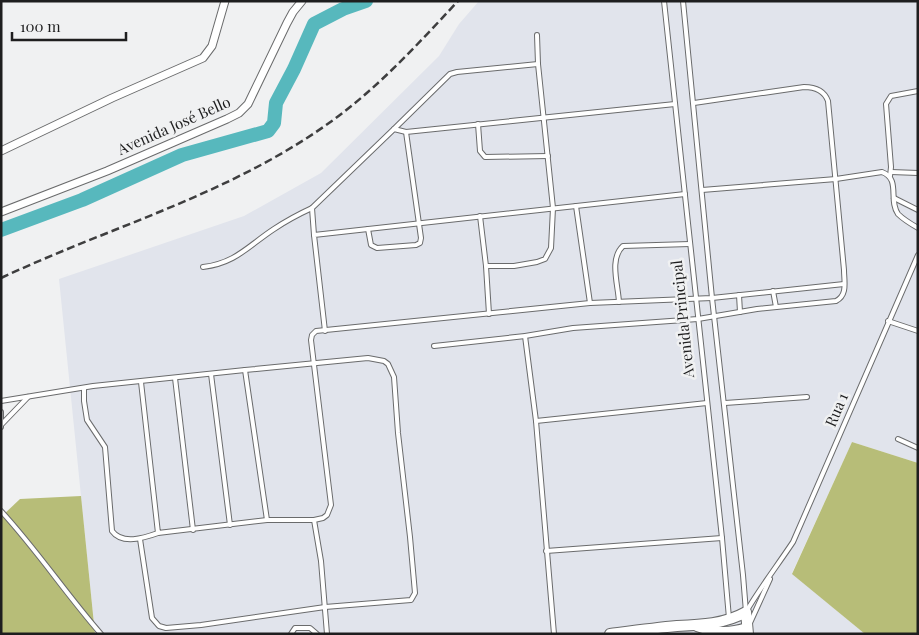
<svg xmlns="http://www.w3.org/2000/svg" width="919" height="635" font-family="'Playfair Display',serif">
<rect width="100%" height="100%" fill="#f0f1f2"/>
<polygon fill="#e1e4ec" points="479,1 918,1 918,463 852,442 792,573 865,634 95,634 59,279 244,216 321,173 439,56 459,24"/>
<g fill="#b7bd78">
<polygon points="852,442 918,463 918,634 865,634 792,574"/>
<polygon points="81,496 95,634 1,634 1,517 20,499"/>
</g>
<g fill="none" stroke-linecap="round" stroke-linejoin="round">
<polyline stroke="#57b8bd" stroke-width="14" points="1,230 82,200 182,155 268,131 274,123 276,103 294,69 314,24 343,9 366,1"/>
<g stroke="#6a6b6c" stroke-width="6">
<g id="lane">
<polyline points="664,1 722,538 729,618"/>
<polyline points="683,1 712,298 743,575 746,612"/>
<polyline points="478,124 480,151 485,157 548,156"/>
<polyline points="394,129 450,74 457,72 538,64"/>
<polyline points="891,172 918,173"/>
<polyline points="890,176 891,167 886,104 891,96 918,91"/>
<path d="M702 190 836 179 882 172C901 179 888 200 898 214 903 219 911 224 918 228"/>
<polyline points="894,198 918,210"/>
<polyline points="576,206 590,303"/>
<polyline points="480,216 486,266 489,314"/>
<polyline points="368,229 371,245 377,248 416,245 420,243 421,238 406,132"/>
<polyline points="314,235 312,208 394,129 406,132 675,104"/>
<polyline points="486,266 514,266 537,262 545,259 551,248 553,208 538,64 537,35"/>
<path d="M203 267C236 263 248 246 274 229 286 221 299 214 312 208"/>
<polyline points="773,291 776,307"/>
<polyline points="739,295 740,312"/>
<path d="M619 302C618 284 609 259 623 246L690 244"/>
<polyline points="888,321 918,331"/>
<polyline points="325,331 314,235 685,194"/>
<polyline points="525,336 536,421 554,634"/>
<path d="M434 346 525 336 573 328 698 319 757 309 836 301C848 295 844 281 844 270L828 101C824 90 815 87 804 87L694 103"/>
<polyline points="245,370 267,520"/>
<polyline points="211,374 230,525"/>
<polyline points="175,378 193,530"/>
<polyline points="141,382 158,533 267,520 314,520 323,518 327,515 331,505 311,340 312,335 316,331 590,303 712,298 844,284"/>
<path d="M84 388V401L87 420 105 447 112 531C122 545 144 538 158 533"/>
<polyline points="1,401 93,386 245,370 368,358 384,361 388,364 394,377 398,433 410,537 415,593 411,600 325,607 201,625 166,628 159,626 152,618 140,539"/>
<polyline points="725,403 807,397"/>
<polyline points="1,412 1,427"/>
<polyline points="536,421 707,403"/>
<polyline points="2,424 28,397"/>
<polyline points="898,439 918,448"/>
<path d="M1 511C37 550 66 594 101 634"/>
<polyline points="314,520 321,561 327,634"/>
<polyline points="546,551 722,538"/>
<path d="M746 612C760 588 777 566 793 542L918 255"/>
<polyline points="750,623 770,579"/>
<polyline points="291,634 295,628 310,628 317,634"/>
</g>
</g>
<g stroke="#6a6b6c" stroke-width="9">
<g id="street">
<polyline points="1,151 112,98 203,58 212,46 225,1"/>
<polyline points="1,212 107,171 227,119 239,113 248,104 287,23 293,12 302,1"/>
</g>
</g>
<g stroke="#6a6b6c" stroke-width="12">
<g id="secondary">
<path d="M697 626C717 633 727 634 747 628"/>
<path d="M610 634C633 631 655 628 677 626 701 625 725 624 746 612L748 634"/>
</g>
</g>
<use href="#lane" stroke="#fff" stroke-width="4"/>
<use href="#street" stroke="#fff" stroke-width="7"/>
<use href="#secondary" stroke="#fff" stroke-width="10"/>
<path stroke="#3e3e3f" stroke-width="2.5" stroke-dasharray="8 4" stroke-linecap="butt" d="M1 278C112 226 228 195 329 123 377 89 418 44 458 1"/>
</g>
<g text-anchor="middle" stroke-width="5" stroke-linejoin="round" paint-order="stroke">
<g font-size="15" fill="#1e1e1f" stroke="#f0f1f2">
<text transform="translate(174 126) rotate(-24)" y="5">Avenida José Bello</text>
<text transform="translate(683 319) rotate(-96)" y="5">Avenida Principal</text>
<text transform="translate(837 410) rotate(-67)" y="5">Rua 1</text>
</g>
</g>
<rect width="919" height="635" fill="none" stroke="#1e1e1f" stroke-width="5"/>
<path d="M12 32v8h114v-8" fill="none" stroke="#1e1e1f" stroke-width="2.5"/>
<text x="20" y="32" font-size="15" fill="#1e1e1f" stroke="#f0f1f2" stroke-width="4" paint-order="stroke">100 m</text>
</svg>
